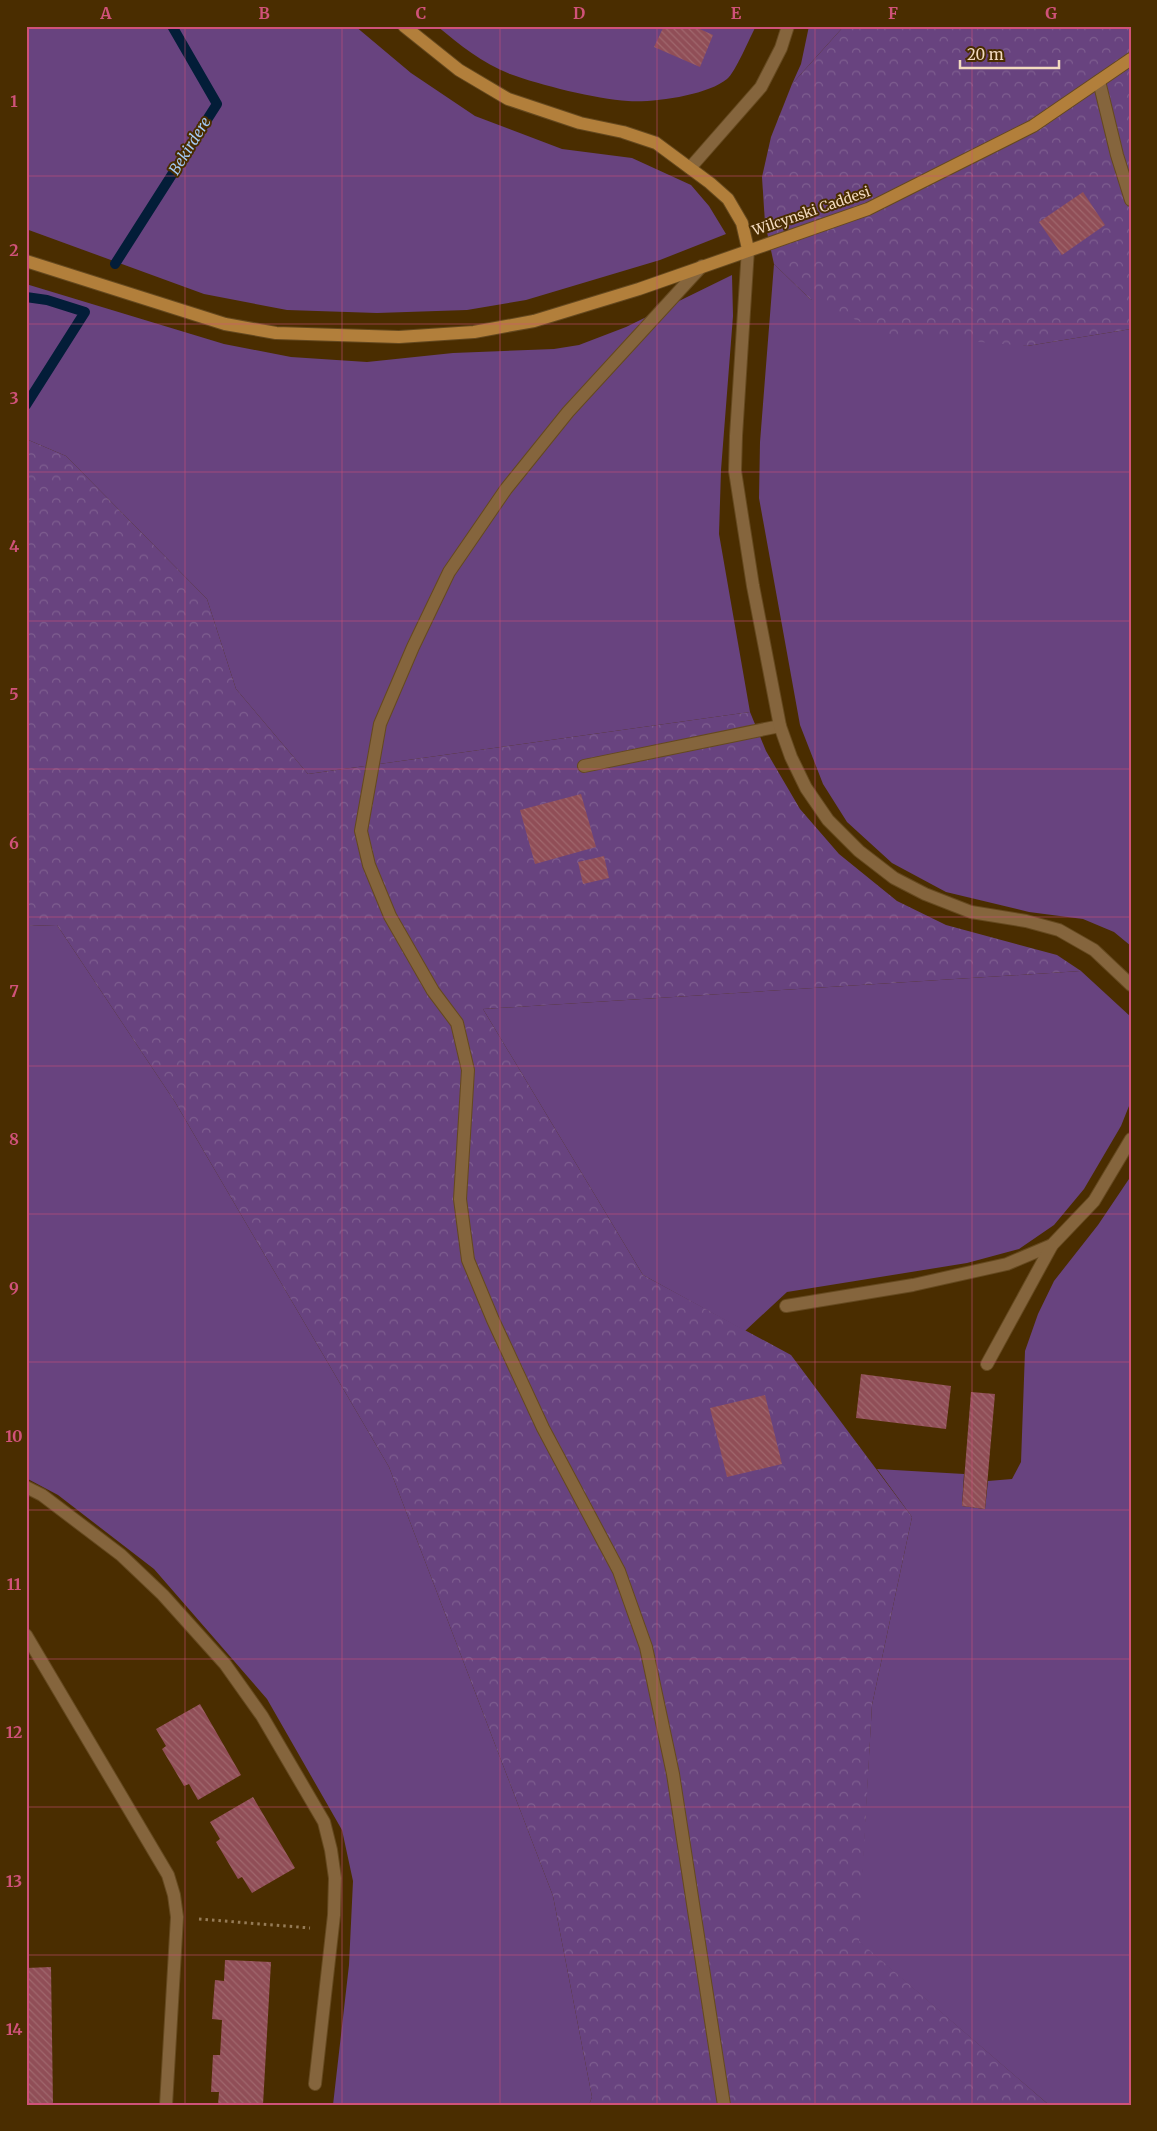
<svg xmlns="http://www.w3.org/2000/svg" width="1157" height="2131" font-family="Merriweather,serif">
<defs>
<pattern id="forest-crowns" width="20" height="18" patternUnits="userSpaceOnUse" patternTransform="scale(1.25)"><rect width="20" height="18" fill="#68437f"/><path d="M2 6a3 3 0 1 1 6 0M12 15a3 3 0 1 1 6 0" fill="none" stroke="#7e5e8f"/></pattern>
<pattern id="building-back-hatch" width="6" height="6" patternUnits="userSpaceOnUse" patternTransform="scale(1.25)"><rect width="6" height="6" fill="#904e57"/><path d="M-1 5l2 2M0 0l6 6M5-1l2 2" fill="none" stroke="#a0676d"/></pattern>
</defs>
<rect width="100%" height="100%" fill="#4a2d00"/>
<g fill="#68437f">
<polygon points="26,26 355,26 411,73 475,116 562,149 632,158 691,185 709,206 726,234 660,260 526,300 467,310 377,313 287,310 204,294 26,229"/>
<path d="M437 26H756C750 37 735 73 727 79 708 95 653 103 628 101 596 99 540 85 510 74 482 63 460 45 437 26Z"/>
<polygon points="809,26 844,26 792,84 801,64"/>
<polygon points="774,264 810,299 1027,346 1131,329 1131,946 1114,932 1083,919 1029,912 946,892 892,863 847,822 823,784 800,725 759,498 760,442"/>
<polygon points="732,275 733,316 721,470 719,534 750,712 308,774 236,689 207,599 66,456 26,439 26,284 224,344 291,357 367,362 453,353 554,349 579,345 626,327"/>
<polygon points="57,925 175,1102 389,1467 553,1896 592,2097 589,2105 333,2105 349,1965 353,1881 342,1830 267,1699 154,1569 58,1495 26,1478 26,926"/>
<polygon points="1081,971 1131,1017 1131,1101 1121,1126 1084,1189 1054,1225 1019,1249 967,1263 787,1292 745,1331 643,1275 483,1009"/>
<polygon points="1131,1176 1131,2105 1049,2105 858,1941 872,1705 912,1517 877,1469 964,1474 962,1506 985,1509 988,1481 1012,1479 1021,1462 1025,1351 1038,1314 1054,1281 1098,1225"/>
</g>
<g fill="url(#forest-crowns)">
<polygon points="844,26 1131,26 1131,329 1027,346 887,334 810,299 774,264 765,223 762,177 771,137 792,84"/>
<polygon points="26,439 66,456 207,599 236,689 308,774 750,712 766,751 800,809 839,854 897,901 946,925 1057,955 1081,971 483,1009 643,1275 791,1355 912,1517 872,1705 859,1941 1049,2105 589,2105 592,2097 553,1896 389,1467 175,1102 57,925 26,926"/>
</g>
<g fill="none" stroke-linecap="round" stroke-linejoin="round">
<g stroke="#031d38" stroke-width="10">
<polyline points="115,264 217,104 172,26"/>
<polyline points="26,297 47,300 85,312 26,405"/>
</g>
</g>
<g fill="url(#building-back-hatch)">
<polygon points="664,26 693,26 713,35 700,67 654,47"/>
<polygon points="1083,192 1105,225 1062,255 1039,222"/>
<polygon points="581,794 596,847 535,864 520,810"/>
<polygon points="604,856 609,878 583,884 578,862"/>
<polygon points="861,1374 951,1386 946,1429 856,1418"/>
<polygon points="971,1392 995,1394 985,1509 962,1506"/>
<polygon points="765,1395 782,1464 727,1477 710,1408"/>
<polygon points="200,1704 241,1775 198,1800 189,1784 184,1786 162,1749 166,1746 156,1729"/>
<polygon points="253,1797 295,1868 252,1893 242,1877 238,1879 216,1842 220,1839 210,1822"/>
<polygon points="225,1960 271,1962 263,2105 218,2105 219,2092 211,2092 213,2055 220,2055 222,2020 212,2019 215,1980 224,1981"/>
<polygon points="51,1967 53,2105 26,2105 26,1968"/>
</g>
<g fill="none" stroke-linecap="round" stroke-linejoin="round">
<g stroke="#65491f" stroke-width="14">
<g id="lane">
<polyline points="702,266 568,412 506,489 449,572 413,647 380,724 361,831 369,865 390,916 433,991 457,1023 468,1070 460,1199 468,1260 493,1320 543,1428 619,1571 646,1647 673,1774 724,2105"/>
<polyline points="584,766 780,726"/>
<polyline points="786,1306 913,1285 1007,1264 1052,1245 1094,1201 1131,1139"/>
<polyline points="987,1364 1052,1245"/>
</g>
</g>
<g stroke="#65491f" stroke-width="14">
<g id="street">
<polyline points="1099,81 1117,155 1131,200"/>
<polyline points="690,168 761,87 781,48 788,26"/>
<polyline points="748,249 736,436 735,471 753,586 780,726 791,757 806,788 828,820 859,851 894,878 925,894 971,912 1026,921 1059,930 1094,950 1131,985"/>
<polyline points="26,1487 42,1495 121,1555 163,1595 225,1664 262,1716 324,1822 331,1850 335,1878 334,1915 315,2084"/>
<polyline points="26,1635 168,1875 174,1895 177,1917 166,2105"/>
</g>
</g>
<g stroke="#65491f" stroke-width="14">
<g id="secondary">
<polyline points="404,26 459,70 508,99 580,123 623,132 656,143 710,183 728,199 742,223 748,249"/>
<polyline points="26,261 225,324 276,333 399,337 474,332 534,321 639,289 868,209 1033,126 1131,59"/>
</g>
</g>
<polyline stroke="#957b56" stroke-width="3" stroke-dasharray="2.5 4" stroke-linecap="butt" points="199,1919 310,1928"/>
<use href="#lane" stroke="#85653d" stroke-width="12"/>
<use href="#street" stroke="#85653d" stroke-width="12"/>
<use href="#secondary" stroke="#b27f3b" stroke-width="12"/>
</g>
<path fill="none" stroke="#d05279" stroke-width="1" stroke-opacity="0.55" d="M185 26V2105M342 26V2105M500 26V2105M657 26V2105M815 26V2105M972 26V2105M26 176H1131M26 324H1131M26 472H1131M26 621H1131M26 769H1131M26 917H1131M26 1066H1131M26 1214H1131M26 1362H1131M26 1510H1131M26 1659H1131M26 1807H1131M26 1955H1131"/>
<g text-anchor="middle" stroke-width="4" stroke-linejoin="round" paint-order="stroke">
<g font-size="14" fill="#f2dabf" stroke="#4a2d00">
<text transform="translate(811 211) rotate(-19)" y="5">Wilcynski Caddesi</text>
</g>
<g font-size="15" font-style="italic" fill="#a3caf5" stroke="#4a2d00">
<text transform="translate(190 146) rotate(-58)" y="5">Bekirdere</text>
</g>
</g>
<rect width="1157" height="2131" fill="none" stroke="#4a2d00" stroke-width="55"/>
<path d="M960 60v8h99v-8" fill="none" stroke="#f2dabf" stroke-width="2.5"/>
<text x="967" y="60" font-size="15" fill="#f2dabf" stroke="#4a2d00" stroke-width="4" paint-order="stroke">20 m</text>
<rect x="28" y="28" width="1102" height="2076" fill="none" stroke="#d05279" stroke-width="2"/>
<g font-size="16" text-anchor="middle" font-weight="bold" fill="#d05279">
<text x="106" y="19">A</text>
<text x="264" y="19">B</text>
<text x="421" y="19">C</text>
<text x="579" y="19">D</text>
<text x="736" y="19">E</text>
<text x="893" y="19">F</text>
<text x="1051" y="19">G</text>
<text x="14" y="107">1</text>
<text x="14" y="256">2</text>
<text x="14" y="404">3</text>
<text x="14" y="552">4</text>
<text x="14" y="700">5</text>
<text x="14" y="849">6</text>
<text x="14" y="997">7</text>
<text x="14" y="1145">8</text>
<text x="14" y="1294">9</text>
<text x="14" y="1442">10</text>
<text x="14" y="1590">11</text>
<text x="14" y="1738">12</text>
<text x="14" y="1887">13</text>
<text x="14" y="2035">14</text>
</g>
</svg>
